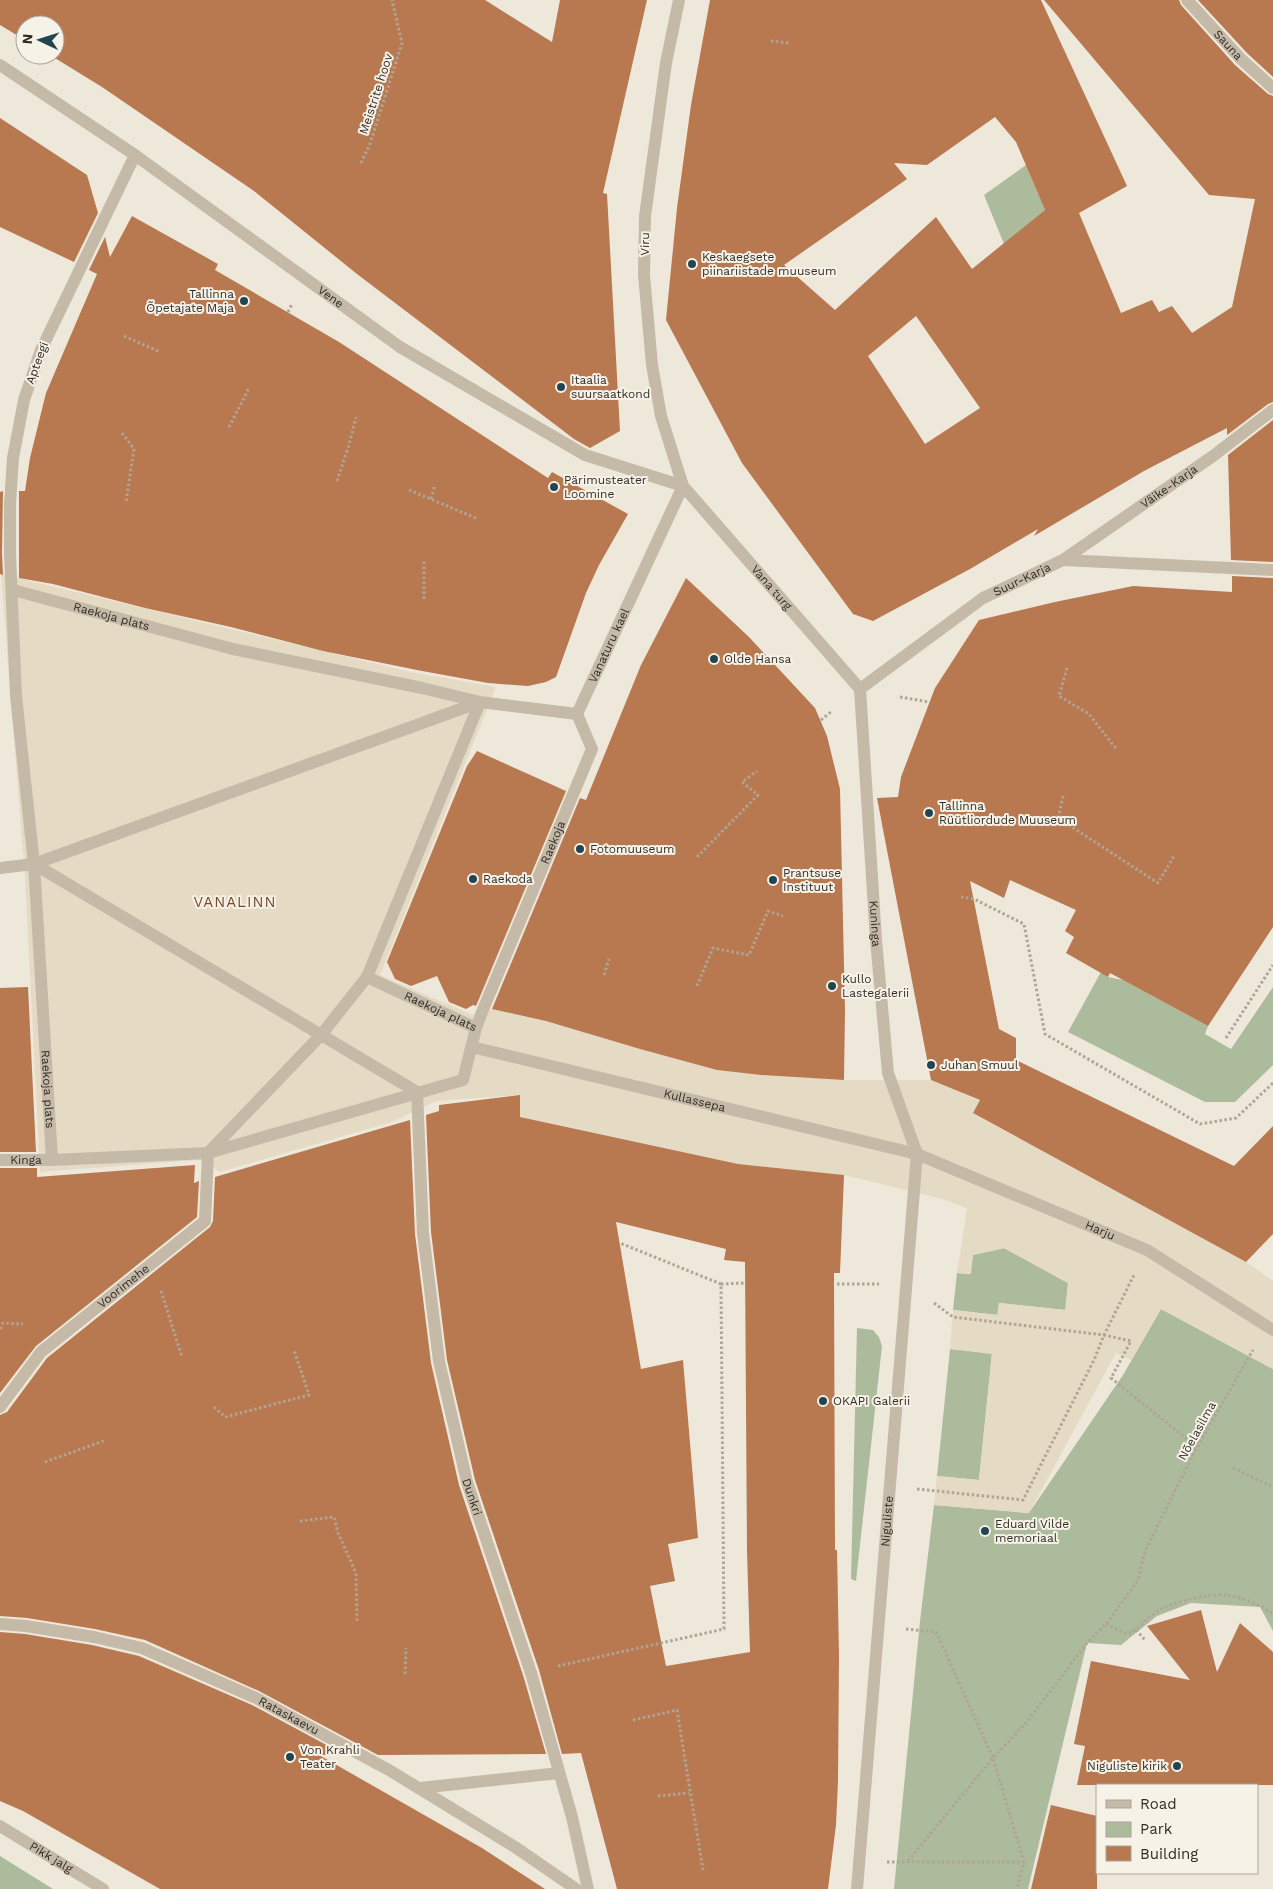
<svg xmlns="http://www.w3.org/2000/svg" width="1273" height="1889" font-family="'Work Sans',sans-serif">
<rect width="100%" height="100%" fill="#eee8db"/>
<g fill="#adbb9d">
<polygon points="1026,165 1045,210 1004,244 984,195"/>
<polygon points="1101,972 1108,977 1123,980 1208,1026 1205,1034 1231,1049 1273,987 1273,1065 1235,1102 1205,1102 1068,1032"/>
<polygon points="1004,1248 1068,1283 1066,1310 999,1303 998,1315 953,1310 957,1273 970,1274 973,1255"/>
<polygon points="1161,1309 1273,1369 1273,1631 1260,1607 1191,1603 1157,1616 1121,1645 1087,1643 1028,1889 894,1889 920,1621 934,1505 1029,1513 1123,1375"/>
<polygon points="857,1328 873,1330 879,1337 882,1346 856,1581 851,1579"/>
<polygon points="950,1349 992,1353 979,1480 937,1476"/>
<polygon points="0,1856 53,1889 0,1889"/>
</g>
<polygon fill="#e5dbc4" points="1,574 411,672 496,687 380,975 473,1015 493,1009 546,1021 640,1049 717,1070 761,1075 844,1080 931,1080 953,1089 980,1101 974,1114 1246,1262 1273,1281 1273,1369 1161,1309 1131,1360 1116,1353 1029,1513 934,1505 937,1476 979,1480 992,1354 950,1349 953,1310 997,1315 999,1303 1065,1310 1068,1283 1004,1248 973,1255 971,1274 957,1273 967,1209 946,1200 844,1175 738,1164 520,1117 520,1095 437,1101 392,1122 220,1172 199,1160 40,1172 25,877"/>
<g fill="#b87850" fill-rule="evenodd">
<polygon points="0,0 485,0 552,42 560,0 647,0 603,193 607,194 620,431 590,448 574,439 357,274 254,191 102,87 50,55 55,55 55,25 25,25 25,40 0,25"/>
<path d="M710 0H1041L1127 186 1079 213 1121 313 1152 300 1159 312 1172 306 1192 333 1232 307 1255 199 1209 195 1044 0H1179L1181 5 1235 65 1268 94 1273 96V402L1268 404 1227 435V428L1144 471 1034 536 1038 529 970 569 873 621 853 614 742 463 666 320 677 208 691 105ZM995 117 1016 142 1045 210 972 269 936 217 835 310 784 265 907 179 894 163 927 165ZM916 316 980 408 925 444 868 356Z"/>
<polygon points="1198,0 1273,0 1273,77 1247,53"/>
<polygon points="0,118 87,175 98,213 74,262 0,227"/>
<polygon points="132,216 218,264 215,270 339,342 548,478 552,472 628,514 599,565 586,593 556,677 546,682 528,686 488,683 422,671 323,651 231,627 145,608 53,584 19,578 19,491 25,491 30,458 46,393 97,274 89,270 105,237 110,257"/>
<polygon points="1273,420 1273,562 1231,560 1228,455"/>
<polygon points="3,491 2,554 3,575 0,574 0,492"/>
<polygon points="1232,576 1273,578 1273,927 1208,1026 1110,973 1108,977 1066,953 1074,937 1065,931 1076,910 1010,880 1004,898 970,881 999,1029 1016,1038 1016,1060 1234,1166 1273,1126 1273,1234 1246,1262 973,1113 980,1100 931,1080 877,798 898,797 901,777 935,688 979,620 1055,602 1133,586 1232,592"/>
<polygon points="686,578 749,637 815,708 827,736 840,789 845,1010 844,1080 761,1075 717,1070 640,1049 546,1021 492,1009 580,798 586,800 641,665"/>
<polygon points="477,751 566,791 476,1006 473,1005 466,1009 449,1002 437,976 411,986 395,979 387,962 467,766"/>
<polygon points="28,987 36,1152 0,1152 0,988"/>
<path d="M520 1095V1117L738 1164 844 1175 840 1273H834L835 1550H837L839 1657 838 1781 836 1825 828 1889H617L581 1753 562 1754 539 1670 475 1480 447 1360 431 1232 426 1115 439 1111V1105ZM616 1222 726 1249 724 1260 745 1262 747 1551 750 1652 666 1666 650 1586 675 1581 668 1544 698 1538 683 1360 641 1369Z"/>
<polygon points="410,1120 415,1234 431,1363 459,1485 523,1675 546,1754 378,1755 259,1691 145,1640 95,1629 27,1618 0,1616 0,1415 7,1412 47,1358 210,1227 213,1221 215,1177"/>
<polygon points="195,1165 194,1183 199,1181 197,1217 36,1346 0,1393 0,1168 37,1168 37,1177"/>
<polygon points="1201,1610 1217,1672 1240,1623 1273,1652 1273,1785 1077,1785 1085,1746 1074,1744 1091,1661 1190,1680 1147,1626"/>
<polygon points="0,1632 25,1634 92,1645 139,1656 252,1705 345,1755 319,1755 482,1848 545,1889 160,1889 23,1811 0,1801"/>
<polygon points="1051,1805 1097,1816 1097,1889 1031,1889"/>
</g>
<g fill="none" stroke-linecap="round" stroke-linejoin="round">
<g stroke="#b0a493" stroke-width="3" stroke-dasharray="2.5 2.5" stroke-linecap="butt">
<polyline points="771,41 789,43"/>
<polyline points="361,163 370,144 402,43 392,0"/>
<polyline points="288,312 292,304"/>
<polyline points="124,336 160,352"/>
<polyline points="229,427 249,388"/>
<polyline points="122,433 134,449 126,502"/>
<polyline points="337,481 349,445 356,417"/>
<polyline points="409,490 478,519"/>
<polyline points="431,499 435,485"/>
<polyline points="424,599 424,560"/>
<polyline points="1067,668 1059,696 1089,714 1117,750"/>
<polyline points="900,697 929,702"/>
<polyline points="821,720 832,711"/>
<polyline points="1063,796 1058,818 1158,883 1174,856"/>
<polyline points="697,857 758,795 742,782 757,771"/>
<polyline points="961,897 974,899 1024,924 1045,1034 1200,1124 1236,1118 1273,1083"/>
<polyline points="604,975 609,959"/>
<polyline points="697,986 713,948 749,955 768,911 783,916"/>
<polyline points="1226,1038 1273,965"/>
<polyline points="721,1284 745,1283"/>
<polyline points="837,1284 879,1284"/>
<polyline points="161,1291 182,1357"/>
<polyline points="934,1303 953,1317 1104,1335 1134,1275"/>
<polyline points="0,1329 3,1323 23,1324"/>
<polyline points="214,1407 225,1417 309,1395 294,1350"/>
<polyline points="45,1462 106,1440"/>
<polyline points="1233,1468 1273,1487"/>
<polyline points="917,1489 1023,1500 1094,1360 1104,1335 1131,1341 1111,1378 1197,1447"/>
<polyline points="300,1521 334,1517 338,1533 356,1573 357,1621"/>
<path d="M1106 1624 1127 1634C1140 1629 1146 1618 1158 1611 1172 1602 1210 1593 1226 1595 1242 1597 1260 1605 1273 1614"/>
<polyline points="906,1629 936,1632 993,1758 1024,1862 1017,1889"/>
<polyline points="1136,1630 1145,1640"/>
<polyline points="558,1666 724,1629 721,1284 620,1243"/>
<polyline points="405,1674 406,1648"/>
<polyline points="633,1720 677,1710 703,1870"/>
<polyline points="658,1796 689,1793"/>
<polyline points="908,1861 993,1758 1026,1723 1087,1643 1106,1624 1124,1600 1138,1580 1145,1551 1197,1447 1253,1350"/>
<polyline points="887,1862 1024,1862"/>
</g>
<polyline stroke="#c5baa8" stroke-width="12" points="420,1788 559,1773"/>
<g stroke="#c5baa8" stroke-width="12">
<path id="s1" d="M679 0 666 63 645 216 644 275 652 365 661 416 683 486 860 689"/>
<path id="s2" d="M1187 0 1241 59 1273 88"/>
<path id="s3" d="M0 65 135 155 400 347 585 455 683 486"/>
<path id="s4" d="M135 155 41 350 24 400 13 458 10 504V554L16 696 34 864 52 1160 208 1153 463 1080 476 1028 482 1012 592 749 577 714"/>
<path id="s5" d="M1063 560 1213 456 1273 410"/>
<path id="s6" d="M13 590 233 649 422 688 480 702 367 977 476 1028"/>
<path id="s7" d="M860 689 876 940 888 1073 917 1154"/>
<path id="s8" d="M860 689 983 598 1063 560 1273 570"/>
<polyline points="34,864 417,1092"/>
<path id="s9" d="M0 868 34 864 480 702 577 714 683 486"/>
<path id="s10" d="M472 1047 917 1154 1147 1250 1273 1330"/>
<path id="s11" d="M417 1092 423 1233 439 1361 467 1482 531 1673"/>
<path id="s12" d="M0 1160H52"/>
<path id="s13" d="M0 1407 41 1352 205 1221 208 1153 321 1035 367 977"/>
<path id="s14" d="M0 1826 103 1889"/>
</g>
<g stroke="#c5baa8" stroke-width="12">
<path id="s15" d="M0 1624 26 1626 94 1637 142 1648 256 1698 389 1770 515 1847 576 1889"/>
<polyline points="531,1673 572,1817 588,1889"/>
<path id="s16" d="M857 1889 917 1154"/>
</g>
</g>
<g fill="#22464f" stroke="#f7f2e7" stroke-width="2">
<circle cx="692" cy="264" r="5"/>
<circle cx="244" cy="301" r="5"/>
<circle cx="561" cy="387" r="5"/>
<circle cx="554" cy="487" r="5"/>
<circle cx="714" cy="659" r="5"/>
<circle cx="929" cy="813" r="5"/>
<circle cx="580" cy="849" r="5"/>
<circle cx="473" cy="879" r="5"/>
<circle cx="773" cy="880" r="5"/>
<circle cx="832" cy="986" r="5"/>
<circle cx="931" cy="1065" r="5"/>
<circle cx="823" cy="1401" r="5"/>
<circle cx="985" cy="1531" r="5"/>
<circle cx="290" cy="1757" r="5"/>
<circle cx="1177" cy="1766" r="5"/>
</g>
<g text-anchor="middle" stroke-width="4" stroke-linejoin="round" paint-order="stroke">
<g font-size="12" fill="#332d28" stroke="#f7f2e7">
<text dy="4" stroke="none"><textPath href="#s2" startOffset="61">Sauna</textPath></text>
<text transform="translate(376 94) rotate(-72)" y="4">Meistrite hoov</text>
<text transform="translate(645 244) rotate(-89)" y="4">Viru</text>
<text dy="4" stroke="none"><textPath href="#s3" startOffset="404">Vene</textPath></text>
<text transform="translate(37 363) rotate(-70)" y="4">Apteegi</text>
<text dy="4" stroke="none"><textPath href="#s5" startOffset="129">Väike-Karja</textPath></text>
<text dy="4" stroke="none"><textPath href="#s8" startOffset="196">Suur-Karja</textPath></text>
<text dy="4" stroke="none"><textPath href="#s1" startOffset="628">Vana turg</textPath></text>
<text dy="4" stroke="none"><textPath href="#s6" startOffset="102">Raekoja plats</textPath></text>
<text dy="4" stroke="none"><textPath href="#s9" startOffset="682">Vanaturu kael</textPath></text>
<text dy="4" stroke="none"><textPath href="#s4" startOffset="1708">Raekoja</textPath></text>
<text dy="4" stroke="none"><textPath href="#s7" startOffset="235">Kuninga</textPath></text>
<text dy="4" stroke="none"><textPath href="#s6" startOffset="859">Raekoja plats</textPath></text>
<text dy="4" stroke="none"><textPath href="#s4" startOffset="961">Raekoja plats</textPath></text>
<text dy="4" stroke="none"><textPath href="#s10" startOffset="229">Kullassepa</textPath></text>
<text dy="4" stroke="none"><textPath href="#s12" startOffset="26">Kinga</textPath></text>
<text dy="4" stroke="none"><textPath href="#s10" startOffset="656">Harju</textPath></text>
<text dy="4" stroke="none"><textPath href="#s13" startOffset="174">Voorimehe</textPath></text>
<text transform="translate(1197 1431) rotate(-61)" y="4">Nõelasilma</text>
<text dy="4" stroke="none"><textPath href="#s11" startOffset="410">Dunkri</textPath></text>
<text dy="4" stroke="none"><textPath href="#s16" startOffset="369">Niguliste</textPath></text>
<text dy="4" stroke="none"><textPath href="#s15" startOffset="306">Rataskaevu</textPath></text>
<text dy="4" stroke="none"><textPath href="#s14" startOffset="60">Pikk jalg</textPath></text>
</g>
<g font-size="12" fill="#332d28" stroke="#f7f2e7" text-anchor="start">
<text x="702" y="261">Keskaegsete<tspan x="702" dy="14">piinariistade muuseum</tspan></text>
<text x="234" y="298" text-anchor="end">Tallinna<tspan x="234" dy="14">Õpetajate Maja</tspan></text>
<text x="571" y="384">Itaalia<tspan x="571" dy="14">suursaatkond</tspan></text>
<text x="564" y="484">Pärimusteater<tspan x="564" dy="14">Loomine</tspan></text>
<text x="724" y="663">Olde Hansa</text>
<text x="939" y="810">Tallinna<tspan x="939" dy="14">Rüütliordude Muuseum</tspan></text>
<text x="590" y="853">Fotomuuseum</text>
<text x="783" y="877">Prantsuse<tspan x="783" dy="14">Instituut</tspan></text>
<text x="483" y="883">Raekoda</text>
<text x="842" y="983">Kullo<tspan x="842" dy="14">Lastegalerii</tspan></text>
<text x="941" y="1069">Juhan Smuul</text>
<text x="833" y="1405">OKAPI Galerii</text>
<text x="995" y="1528">Eduard Vilde<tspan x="995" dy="14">memoriaal</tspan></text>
<text x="300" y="1754">Von Krahli<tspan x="300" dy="14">Teater</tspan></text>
<text x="1167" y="1770" text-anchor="end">Niguliste kirik</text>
</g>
<g font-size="15" letter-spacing="1" fill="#78482a" stroke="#f7f2e7">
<text x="235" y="907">VANALINN</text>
</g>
</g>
<rect x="1096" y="1784" width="162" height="90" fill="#f7f2e7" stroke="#a9a39b"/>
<rect x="1106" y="1800" width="25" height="8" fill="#c5baa8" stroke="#a9a39b"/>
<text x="1140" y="1809" font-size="15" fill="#332d28">Road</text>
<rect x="1106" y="1822" width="25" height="15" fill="#adbb9d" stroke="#a9a39b"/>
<text x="1140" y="1834" font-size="15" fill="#332d28">Park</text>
<rect x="1106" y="1846" width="25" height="15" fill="#b87850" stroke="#a9a39b"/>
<text x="1140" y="1859" font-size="15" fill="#332d28">Building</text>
<g transform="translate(40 40) rotate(274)"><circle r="24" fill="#f7f2e7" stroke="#a9a39b"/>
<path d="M0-4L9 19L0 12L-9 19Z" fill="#22464f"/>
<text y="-8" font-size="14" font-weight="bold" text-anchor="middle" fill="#332d28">N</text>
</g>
</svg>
